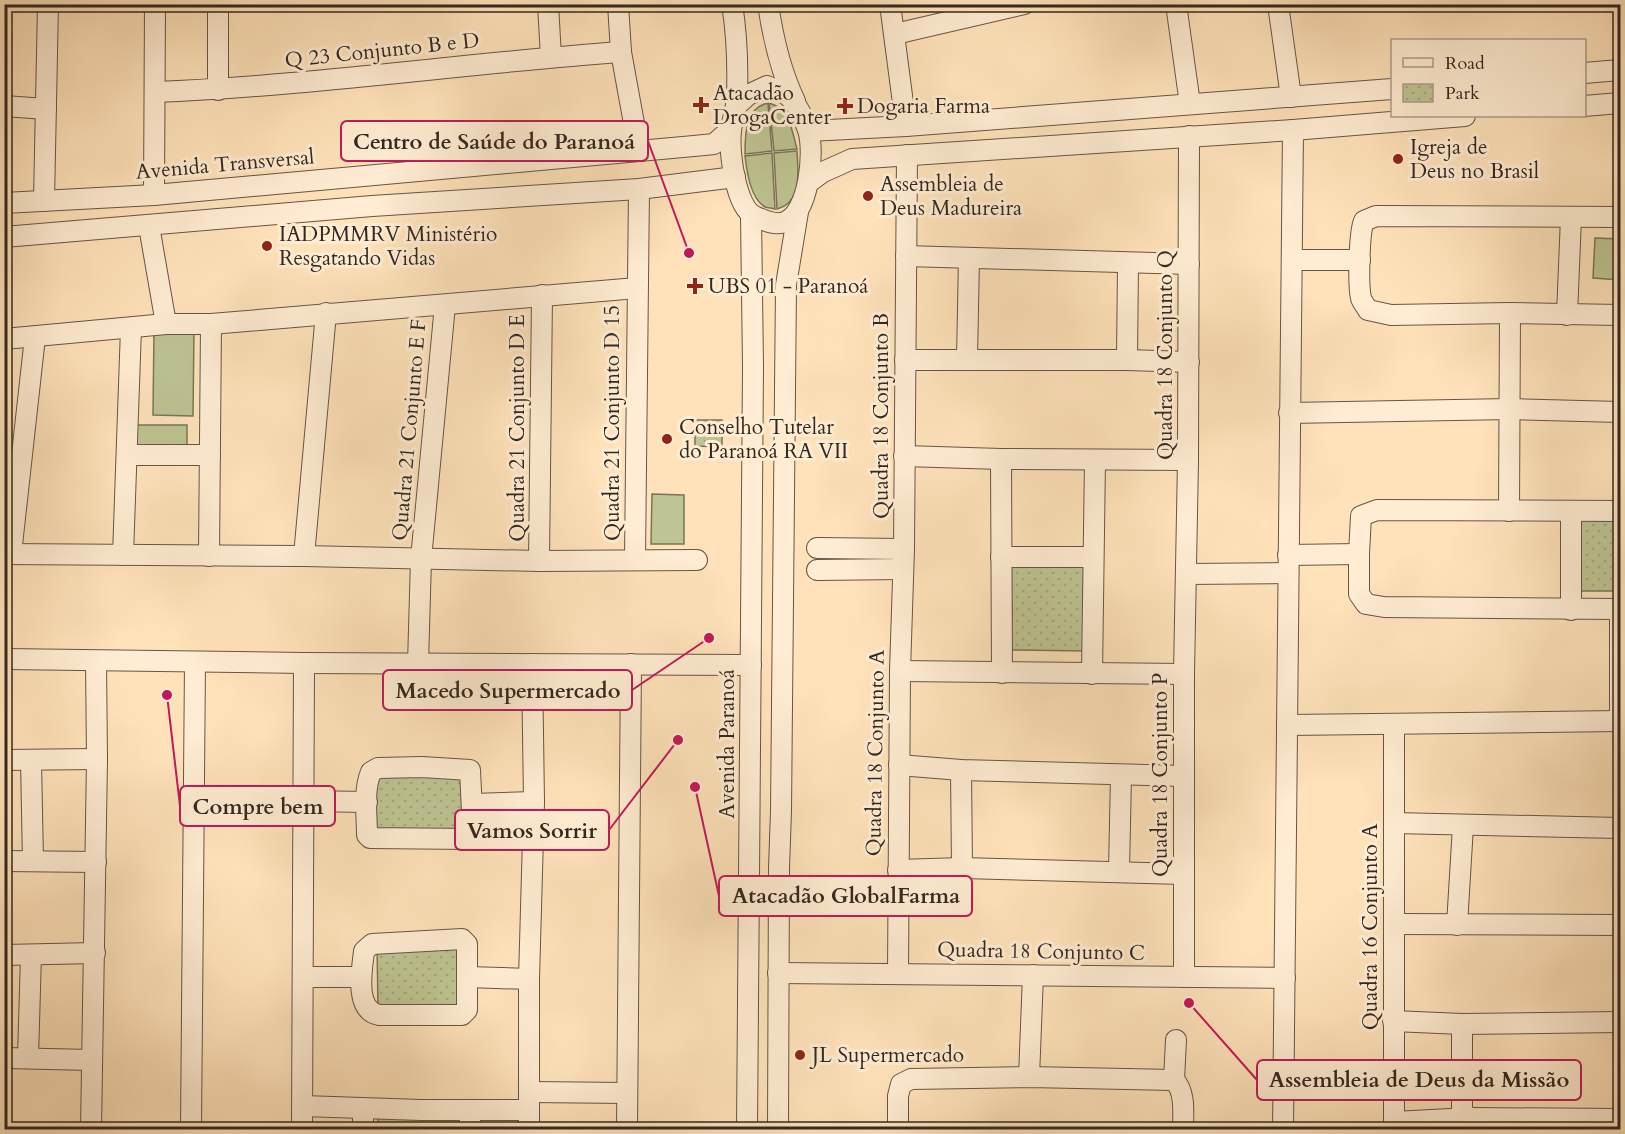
<svg xmlns="http://www.w3.org/2000/svg" width="1625" height="1134" font-family="Cardo,serif">
<defs>
<pattern id="park-dots" width="8" height="8" patternUnits="userSpaceOnUse" patternTransform="scale(1.5)"><rect width="8" height="8" fill="#bec492"/><path d="M2 2h.1M6 6h.1" fill="none" stroke="#a4a87e" stroke-width="1.8" stroke-linecap="round"/></pattern>
</defs>
<rect width="100%" height="100%" fill="#ffe2ba"/>
<filter id="stains"><feTurbulence type="fractalNoise" baseFrequency=".00333" numOctaves="4"/><feColorMatrix values="0 0 0 0 .2 0 0 0 0 .09 0 0 0 0 .02 0 0 0 .5 -.17"/></filter>
<radialGradient id="worn" r=".72"><stop offset=".6" stop-color="#630" stop-opacity="0"/><stop offset="1" stop-color="#630" stop-opacity=".3"/></radialGradient>
<g fill="#bec492" stroke="#787659" stroke-width="1.5">
<path d="M768 103 772 151 745 154C745 134 745 108 768 103Z"/>
<path d="M769 103C790 109 792 131 797 149L774 151Z"/>
<path d="M797 151C798 171 803 202 777 209L774 153Z"/>
<path d="M772 153 775 209C772 208 768 208 765 207 750 198 747 171 745 156Z"/>
<polygon points="1595,238 1620,239 1620,280 1593,278"/>
<polygon points="154,331 194,332 193,416 153,415"/>
<polygon points="137,425 187,425 187,452 136,452"/>
<polygon points="652,494 684,495 684,544 651,544"/>
</g>
<g fill="url(#park-dots)" stroke="#787659" stroke-width="1.5">
<polygon points="695,420 722,420 722,447 695,446"/>
<rect x="1580" y="515" width="40" height="76"/>
<polygon points="1006,560 1086,561 1085,651 1011,650 1012,603 1006,588"/>
<polygon points="376,773 474,773 476,830 376,831"/>
<polygon points="464,943 465,1006 378,1007 377,945"/>
<polygon points="381,1114 463,1114 468,1129 378,1129 378,1118"/>
</g>
<g fill="none" stroke-linecap="round" stroke-linejoin="round">
<g stroke="#665646" stroke-width="22">
<g id="minor">
<polyline points="218,4 218,90"/>
<polyline points="548,4 551,57"/>
<polyline points="618,4 621,52 639,151"/>
<path d="M732 4C737 35 738 64 737 95 737 108 732 119 731 131 729 151 735 206 754 216 763 220 775 226 785 222 809 213 815 152 808 130 804 119 797 103 787 95 782 91 773 89 767 86L748 95 737 105"/>
<path d="M768 4C773 38 780 70 795 101"/>
<polyline points="890,4 906,126"/>
<polyline points="1176,4 1190,104"/>
<polyline points="1278,4 1291,97"/>
<polyline points="895,34 1024,4"/>
<polyline points="1584,73 1620,70"/>
<path d="M155 92C311 86 466 63 621 52"/>
<polyline points="4,106 46,109"/>
<polyline points="1584,106 1620,103"/>
<polyline points="809,131 906,126 1392,89"/>
<polyline points="808,183 823,172 852,159 1293,130 1465,116"/>
<polyline points="154,195 155,4"/>
<polyline points="44,201 48,4"/>
<polyline points="4,203 154,195 694,146 714,144 731,129"/>
<path d="M1620 217 1376 216 1364 221C1359 232 1358 286 1361 298 1362 302 1366 306 1368 310L1391 315 1510 313 1620 315"/>
<polyline points="149,226 166,324"/>
<polyline points="4,237 372,206 639,189 735,177"/>
<polyline points="906,256 1189,264"/>
<polyline points="1292,260 1360,260"/>
<polyline points="1567,315 1571,217"/>
<polyline points="4,339 166,324 211,324 637,288"/>
<polyline points="967,359 969,258"/>
<polyline points="905,360 1127,360 1189,362"/>
<polyline points="1127,360 1128,263"/>
<polyline points="1289,413 1510,409 1620,412"/>
<polyline points="127,455 210,455"/>
<polyline points="904,456 1001,459 1188,460"/>
<polyline points="1001,459 1002,673"/>
<polyline points="1509,511 1510,313"/>
<polyline points="1571,511 1571,610"/>
<polyline points="1620,511 1377,510 1361,516 1359,554 1359,594 1366,604 1384,607 1620,609"/>
<polyline points="817,548 904,549"/>
<polyline points="4,554 304,556 539,561 697,560"/>
<polyline points="11,554 35,337"/>
<polyline points="123,555 131,328"/>
<polyline points="1288,555 1359,554"/>
<polyline points="209,556 211,324"/>
<polyline points="304,556 326,313"/>
<polyline points="1001,557 1093,557"/>
<polyline points="635,559 639,189"/>
<polyline points="539,561 542,295"/>
<polyline points="817,570 903,569"/>
<polyline points="1187,574 1287,573"/>
<polyline points="1620,609 1620,721"/>
<polyline points="4,659 304,663 751,665"/>
<polyline points="418,664 421,559 445,305"/>
<polyline points="900,671 1184,674"/>
<polyline points="1092,674 1095,460"/>
<polyline points="1394,724 1394,1130"/>
<polyline points="1287,725 1620,721"/>
<polyline points="4,760 97,759"/>
<polyline points="31,761 33,861"/>
<polyline points="899,765 961,770 1184,776"/>
<path d="M422 767 470 770 473 832 469 839 370 838 367 835C367 815 363 791 371 772L378 768Z"/>
<polyline points="961,770 962,868"/>
<polyline points="304,801 367,802"/>
<polyline points="473,804 534,802"/>
<polyline points="1394,823 1620,828"/>
<polyline points="4,861 96,862"/>
<polyline points="898,870 962,868 1183,874"/>
<polyline points="1119,871 1121,775"/>
<polyline points="1394,924 1620,925"/>
<polyline points="1457,925 1463,826"/>
<path d="M462 939 467 944V1010L462 1015H379C354 1010 362 970 364 951L372 944Z"/>
<polyline points="4,955 95,953"/>
<polyline points="778,973 1285,978"/>
<polyline points="898,974 900,671 904,549 907,155"/>
<polyline points="303,977 361,977"/>
<polyline points="468,977 529,979"/>
<polyline points="1184,977 1184,674 1188,460 1189,136"/>
<polyline points="1393,1021 1462,1024 1620,1022"/>
<polyline points="1462,1024 1462,1108 1464,1115 1469,1118"/>
<polyline points="4,1058 91,1060"/>
<polyline points="28,1058 31,955"/>
<polyline points="1029,1077 1033,975"/>
<polyline points="1174,1080 1176,1040"/>
<polyline points="529,1092 627,1093"/>
<polyline points="303,1106 421,1110 529,1110"/>
<polyline points="1394,1122 1469,1118 1620,1119"/>
<polyline points="91,1130 97,759 96,661"/>
<polyline points="191,1130 195,662"/>
<polyline points="302,1130 304,663"/>
<polyline points="363,1130 363,1108"/>
<polyline points="470,1130 470,1110"/>
<polyline points="529,1130 529,979 534,802 532,664"/>
<polyline points="627,1130 631,664"/>
<polyline points="747,1130 753,367 751,215"/>
<polyline points="778,1130 779,868 781,811 786,285 798,212"/>
<path d="M898 1130V1096L901 1084 911 1079 1029 1077 1174 1080C1186 1092 1183 1114 1183 1130"/>
<polyline points="1283,1130 1293,130"/>
</g>
</g>
<use href="#minor" stroke="#ffecd2" stroke-width="20"/>
</g>
<g fill="#8f2418" stroke="#ffecd2" stroke-width="2">
<path d="M698 96h6v6h6v6h-6v6h-6v-6h-6v-6h6z"/>
<path d="M842 97h6v6h6v6h-6v6h-6v-6h-6v-6h6z"/>
<circle cx="1398" cy="159" r="6"/>
<circle cx="868" cy="196" r="6"/>
<circle cx="267" cy="246" r="6"/>
<path d="M692 277h6v6h6v6h-6v6h-6v-6h-6v-6h6z"/>
<circle cx="667" cy="439" r="6"/>
<circle cx="800" cy="1055" r="6"/>
</g>
<g text-anchor="middle" stroke-width="6" stroke-linejoin="round" paint-order="stroke">
<g font-size="21" fill="#332820" stroke="#ffecd2">
<text transform="translate(382 50) rotate(-6)" y="7">Q 23 Conjunto B e D</text>
<text transform="translate(225 164) rotate(-5)" y="7">Avenida Transversal</text>
<text transform="translate(1165 355) rotate(-90)" y="7">Quadra 18 Conjunto Q</text>
<text transform="translate(881 416) rotate(-90)" y="7">Quadra 18 Conjunto B</text>
<text transform="translate(612 423) rotate(-90)" y="7">Quadra 21 Conjunto D 15</text>
<text transform="translate(517 428) rotate(-90)" y="7">Quadra 21 Conjunto D E</text>
<text transform="translate(409 430) rotate(-85)" y="7">Quadra 21 Conjunto E F</text>
<text transform="translate(727 744) rotate(-90)" y="7">Avenida Paranoá</text>
<text transform="translate(875 753) rotate(-89)" y="7">Quadra 18 Conjunto A</text>
<text transform="translate(1160 775) rotate(-90)" y="7">Quadra 18 Conjunto P</text>
<text transform="translate(1370 927) rotate(-90)" y="7">Quadra 16 Conjunto A</text>
<text transform="translate(1041 951) rotate(1)" y="7">Quadra 18 Conjunto C</text>
</g>
<g font-size="21" fill="#332820" stroke="#ffecd2" text-anchor="start">
<text x="713" y="100">Atacadão<tspan x="713" dy="24">DrogaCenter</tspan></text>
<text x="857" y="113">Dogaria Farma</text>
<text x="1410" y="154">Igreja de<tspan x="1410" dy="24">Deus no Brasil</tspan></text>
<text x="880" y="191">Assembleia de<tspan x="880" dy="24">Deus Madureira</tspan></text>
<text x="279" y="241">IADPMMRV Ministério<tspan x="279" dy="24">Resgatando Vidas</tspan></text>
<text x="708" y="293">UBS 01 - Paranoá</text>
<text x="679" y="434">Conselho Tutelar<tspan x="679" dy="24">do Paranoá RA VII</tspan></text>
<text x="812" y="1062">JL Supermercado</text>
</g>
</g>
<path fill="none" stroke="#c2185b" stroke-width="2" d="M689 253L648 141M709 638L632 690M167 695L180 806M678 740L609 830M695 787L719 896M1189 1003L1257 1080"/>
<g fill="#c2185b" stroke="#ffecd2" stroke-width="2">
<circle cx="689" cy="253" r="6"/>
<circle cx="709" cy="638" r="6"/>
<circle cx="167" cy="695" r="6"/>
<circle cx="678" cy="740" r="6"/>
<circle cx="695" cy="787" r="6"/>
<circle cx="1189" cy="1003" r="6"/>
</g>
<g fill="#ffecd2" stroke="#c2185b" stroke-width="2">
<rect x="341" y="121" width="307" height="40" rx="6"/>
<rect x="383" y="670" width="249" height="40" rx="6"/>
<rect x="180" y="786" width="155" height="40" rx="6"/>
<rect x="455" y="810" width="154" height="40" rx="6"/>
<rect x="719" y="876" width="253" height="40" rx="6"/>
<rect x="1257" y="1060" width="324" height="40" rx="6"/>
</g>
<g font-size="22" text-anchor="middle" font-weight="bold" fill="#332820">
<text x="494" y="149">Centro de Saúde do Paranoá</text>
<text x="508" y="698">Macedo Supermercado</text>
<text x="258" y="814">Compre bem</text>
<text x="532" y="838">Vamos Sorrir</text>
<text x="846" y="903">Atacadão GlobalFarma</text>
<text x="1419" y="1087">Assembleia de Deus da Missão</text>
</g>
<rect width="1625" height="1134" fill="none" stroke="#ffe2ba" stroke-width="24"/>
<rect x="6" y="6" width="1613" height="1122" fill="none" stroke="#332820" stroke-width="3"/>
<rect x="12" y="12" width="1601" height="1110" fill="none" stroke="#332820" stroke-width="1.5"/>
<rect x="1391" y="39" width="195" height="78" fill="#ffecd2" stroke="#ad9e8b" stroke-width="1.5"/>
<rect x="1403" y="58" width="30" height="9" fill="#ffecd2" stroke="#ad9e8b" stroke-width="1.5"/>
<text x="1445" y="69" font-size="18" fill="#332820">Road</text>
<rect x="1403" y="84" width="30" height="18" fill="url(#park-dots)" stroke="#ad9e8b" stroke-width="1.5"/>
<text x="1445" y="99" font-size="18" fill="#332820">Park</text>
<rect width="100%" height="100%" filter="url(#stains)"/>
<rect width="100%" height="100%" fill="url(#worn)"/>
</svg>
